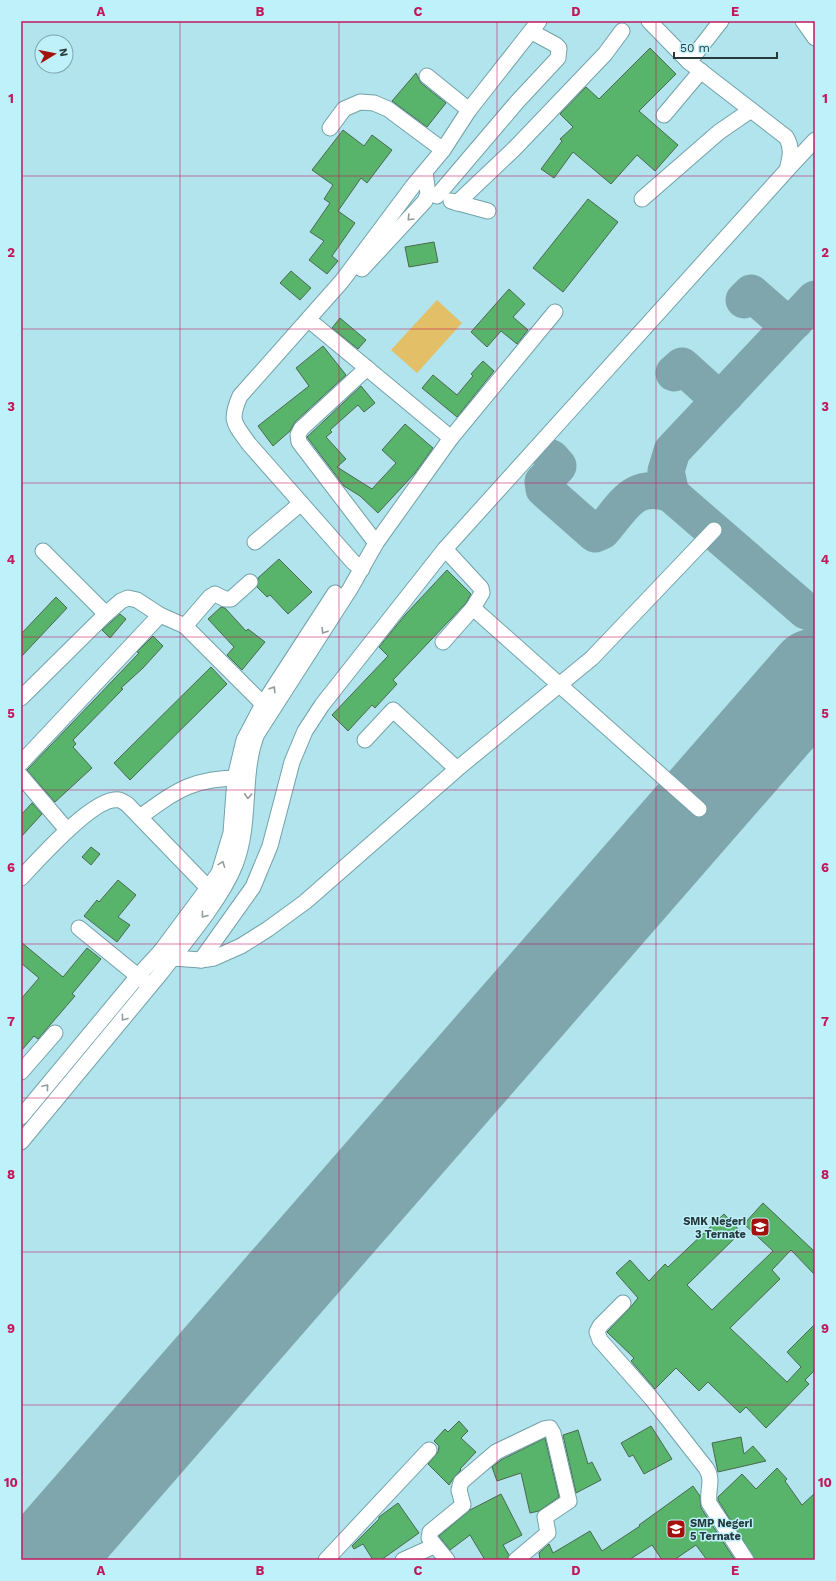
<svg xmlns="http://www.w3.org/2000/svg" width="836" height="1581" font-family="'Work Sans',sans-serif">
<rect width="100%" height="100%" fill="#b1e4ec"/>
<polygon fill="#e3c068" points="437,300 462,323 417,373 391,350"/>
<g fill="none" stroke-linecap="round" stroke-linejoin="round">
<g stroke="#7fa6ac" stroke-width="37">
<polyline points="815,299 672,451 666,471 671,494 806,611 815,614"/>
<polyline points="744,300 751,293 783,321 795,321"/>
<polyline points="674,373 682,366 714,395 726,394"/>
<path d="M551 458 558 466 543 482 544 489 595 534 602 531C624 506 633 481 671 494"/>
</g>
<polyline stroke="#7fa6ac" stroke-width="93" points="44,1560 815,675"/>
</g>
<g fill="#58b36b" stroke="#4c6950">
<polygon points="650,48 676,74 639,111 678,145 655,171 637,155 611,184 573,152 554,178 541,169 562,141 560,139 573,127 560,114 586,87 599,99"/>
<polygon points="416,73 421,83 446,103 427,127 392,101"/>
<polygon points="343,130 364,146 372,135 392,150 367,183 361,178 338,211 355,223 332,256 338,261 327,274 309,260 324,241 310,232 330,203 324,199 333,185 312,170"/>
<polygon points="588,199 618,222 563,292 533,268"/>
<polygon points="434,242 438,262 409,267 405,247"/>
<polygon points="291,271 311,288 300,300 280,283"/>
<polygon points="509,289 525,304 513,317 528,330 517,344 501,331 487,347 471,332"/>
<polygon points="340,318 366,340 358,349 332,328"/>
<polygon points="323,346 346,375 295,422 290,431 273,446 258,426 309,386 296,368"/>
<polygon points="483,361 494,371 457,417 422,388 433,375 457,395 473,376 471,374"/>
<polygon points="361,386 375,403 364,412 358,405 330,430 332,432 326,437 346,459 337,467 372,489 396,463 382,450 405,424 433,448 415,473 378,513 360,496 344,486 307,437"/>
<polygon points="279,559 312,592 288,614 270,595 267,597 257,587 258,578"/>
<polygon points="447,570 471,594 466,603 393,680 397,684 375,708 372,705 348,731 332,715 388,656 379,647 405,615"/>
<polygon points="56,597 67,608 21,657 21,634"/>
<polygon points="221,607 225,608 246,631 248,629 265,642 242,670 227,655 234,647 208,619"/>
<polygon points="120,614 126,619 110,638 102,630"/>
<polygon points="153,636 163,646 143,668 121,688 123,689 73,740 76,744 73,747 92,768 55,802 27,770 139,653 137,652"/>
<polygon points="211,667 227,684 130,780 114,763"/>
<polygon points="32,803 42,814 21,837 21,815"/>
<polygon points="91,847 100,854 91,865 82,857"/>
<polygon points="118,880 136,895 118,917 130,925 117,942 84,916 97,900 99,902"/>
<polygon points="21,942 63,977 87,948 101,959 72,994 75,996 38,1039 34,1036 21,1051 21,999 39,978 21,963"/>
<polygon points="763,1203 815,1252 815,1275 791,1250 772,1270 780,1279 730,1328 787,1382 801,1367 787,1352 815,1324 815,1370 805,1380 809,1384 766,1428 746,1407 740,1413 708,1382 699,1391 676,1368 655,1389 631,1361 634,1358 607,1332 629,1309 638,1298 616,1273 630,1260 649,1281 665,1264 668,1267 724,1214 741,1232 687,1285 712,1310 773,1251 744,1224"/>
<polygon points="459,1421 468,1431 461,1438 476,1452 460,1469 461,1470 455,1476 449,1485 428,1464 438,1452 439,1446 434,1441 445,1429 448,1432"/>
<polygon points="651,1426 672,1459 644,1474 633,1455 629,1457 621,1443"/>
<polygon points="578,1430 588,1464 592,1462 601,1480 576,1493 563,1435"/>
<polygon points="741,1437 744,1454 753,1446 766,1461 718,1472 712,1443"/>
<polygon points="545,1438 559,1497 539,1511 530,1513 521,1473 497,1481 492,1467 501,1460"/>
<polygon points="777,1468 787,1479 785,1481 802,1505 815,1493 815,1560 755,1560 718,1500 718,1497 742,1474 756,1489"/>
<polygon points="693,1486 700,1496 701,1508 735,1560 707,1560 696,1545 674,1560 662,1560 652,1545 629,1560 540,1560 539,1553 549,1544 553,1553 590,1531 602,1551 640,1526 639,1525"/>
<polygon points="501,1494 522,1535 503,1545 509,1555 507,1560 485,1560 470,1535 450,1550 439,1536 470,1510"/>
<polygon points="398,1503 419,1533 381,1560 373,1560 363,1544 354,1549 352,1546 379,1519 379,1517"/>
</g>
<g fill="none" stroke-linecap="round" stroke-linejoin="round">
<g stroke="#72a2aa" stroke-width="17">
<g id="minor">
<path d="M649 21 689 62 786 137C793 148 790 158 787 170L445 549 481 588 482 593 473 608 699 809"/>
<polyline points="803,21 815,38"/>
<polyline points="689,62 721,21"/>
<polyline points="427,76 469,110"/>
<polyline points="664,115 701,71"/>
<polyline points="330,128 344,109 360,102 374,103 388,109 443,150"/>
<polyline points="787,170 815,140"/>
<polyline points="437,196 517,102 558,58 559,48 556,45 532,32"/>
<polyline points="642,199 719,132 751,110"/>
<polyline points="451,201 488,211"/>
<polyline points="457,203 513,150 605,54 622,31"/>
<polyline points="362,269 425,201 428,194 425,172"/>
<polyline points="367,368 301,429 298,435 299,442 376,543"/>
<polyline points="451,438 555,312"/>
<polyline points="255,542 300,504"/>
<polyline points="43,551 106,614"/>
<path d="M362 569 353 562 249 444C234 423 229 421 240 396L342 281 413 186 443 150 469 110 539 21"/>
<polyline points="185,626 210,597 215,594 225,599 231,599 250,582"/>
<polyline points="443,642 473,608"/>
<polyline points="21,698 106,614 121,601 128,598 137,600 160,615 185,626 263,704"/>
<polyline points="365,740 393,710 457,769"/>
<polyline points="21,763 160,615"/>
<polyline points="21,776 67,830"/>
<path d="M140 817C178 789 195 777 245 778"/>
<path d="M21 878C37 861 95 795 119 800 121 800 125 803 127 804L214 894"/>
<polyline points="79,928 145,982"/>
<polyline points="161,951 172,958 201,960 214,958 241,946 268,929 305,902 457,769 592,658 714,530"/>
<polyline points="201,960 253,887 270,846 292,762 305,731 322,705 445,549"/>
<polyline points="21,1072 55,1033"/>
<polyline points="21,1117 138,976 161,951 219,873 231,833 235,778 244,740 263,704 335,593"/>
<path d="M21 1142C68 1086 114 1030 160 974 184 943 221 900 235 865 252 822 241 773 257 734L350 589 376 543 451 438 315 325"/>
<path d="M623 1303 600 1326 597 1332 600 1340 652 1399 706 1468C714 1480 707 1490 709 1503L746 1560"/>
<polyline points="326,1560 429,1450"/>
<polyline points="403,1560 434,1546"/>
<polyline points="447,1560 429,1538 430,1532 463,1505 459,1490 461,1482 496,1452 544,1429 550,1428 553,1433 569,1501 545,1517 548,1533 516,1560"/>
</g>
</g>
<use href="#minor" stroke="#fff" stroke-width="15"/>
</g>
<defs><path id="oneway-chevron" d="M-2-3.5L2.5 0L-2 3.5" fill="none" stroke-width="1.6" stroke-linecap="round" stroke-linejoin="round"/></defs>
<g stroke="#929c9e">
<use href="#oneway-chevron" transform="translate(410 218) rotate(134)"/>
<use href="#oneway-chevron" transform="translate(324 631) rotate(122)"/>
<use href="#oneway-chevron" transform="translate(273 689) rotate(-57)"/>
<use href="#oneway-chevron" transform="translate(248 796) rotate(93)"/>
<use href="#oneway-chevron" transform="translate(222 864) rotate(-69)"/>
<use href="#oneway-chevron" transform="translate(204 915) rotate(127)"/>
<use href="#oneway-chevron" transform="translate(124 1018) rotate(128)"/>
<use href="#oneway-chevron" transform="translate(46 1087) rotate(-50)"/>
</g>
<path fill="none" stroke="#c2185b" stroke-width="1" stroke-opacity="0.55" d="M180 21V1560M339 21V1560M497 21V1560M656 21V1560M21 176H815M21 329H815M21 483H815M21 637H815M21 790H815M21 944H815M21 1098H815M21 1252H815M21 1405H815"/>
<defs>
<g id="school-square" transform="scale(1)"><rect x="-9" y="-9" width="18" height="18" rx="4" fill="#a5100d" stroke="#bef1f9"/><path d="M0-5L7-2L0 1L-7-2ZM-4 1L0 2.5L4 1V4Q0 6-4 4Z" fill="#fff"/></g>
</defs>
<g fill-rule="evenodd">
<use href="#school-square" x="760" y="1227"/>
<use href="#school-square" x="676" y="1529"/>
</g>
<g text-anchor="middle" stroke-width="3" stroke-linejoin="round" paint-order="stroke">
<g font-size="11" font-weight="bold" fill="#263a3d" stroke="#bef1f9" text-anchor="end">
<text x="746" y="1225">SMK Negeri<tspan x="746" dy="13">3 Ternate</tspan></text>
<text x="690" y="1527" text-anchor="start">SMP Negeri<tspan x="690" dy="13">5 Ternate</tspan></text>
</g>
</g>
<rect width="836" height="1581" fill="none" stroke="#bef1f9" stroke-width="44"/>
<g transform="translate(54 54) rotate(80)"><circle r="19" fill="#bef1f9" stroke="#81a8ae"/>
<path d="M0-3L7 15L0 10L-7 15Z" fill="#a5100d"/>
<text y="-6" font-size="11" font-weight="bold" text-anchor="middle" fill="#263a3d">N</text>
</g>
<path d="M674 52v6h103v-6" fill="none" stroke="#263a3d" stroke-width="2"/>
<text x="680" y="52" font-size="12" fill="#263a3d" stroke="#bef1f9" stroke-width="3" paint-order="stroke">50 m</text>
<rect x="22" y="22" width="792" height="1537" fill="none" stroke="#c2185b" stroke-width="1.5"/>
<g font-size="13" text-anchor="middle" font-weight="bold" fill="#c2185b">
<text x="101" y="16">A</text>
<text x="260" y="16">B</text>
<text x="418" y="16">C</text>
<text x="576" y="16">D</text>
<text x="735" y="16">E</text>
<text x="11" y="103">1</text>
<text x="825" y="103">1</text>
<text x="11" y="257">2</text>
<text x="825" y="257">2</text>
<text x="11" y="411">3</text>
<text x="825" y="411">3</text>
<text x="11" y="564">4</text>
<text x="825" y="564">4</text>
<text x="11" y="718">5</text>
<text x="825" y="718">5</text>
<text x="11" y="872">6</text>
<text x="825" y="872">6</text>
<text x="11" y="1026">7</text>
<text x="825" y="1026">7</text>
<text x="11" y="1179">8</text>
<text x="825" y="1179">8</text>
<text x="11" y="1333">9</text>
<text x="825" y="1333">9</text>
<text x="11" y="1487">10</text>
<text x="825" y="1487">10</text>
<text x="101" y="1575">A</text>
<text x="260" y="1575">B</text>
<text x="418" y="1575">C</text>
<text x="576" y="1575">D</text>
<text x="735" y="1575">E</text>
</g>
</svg>
